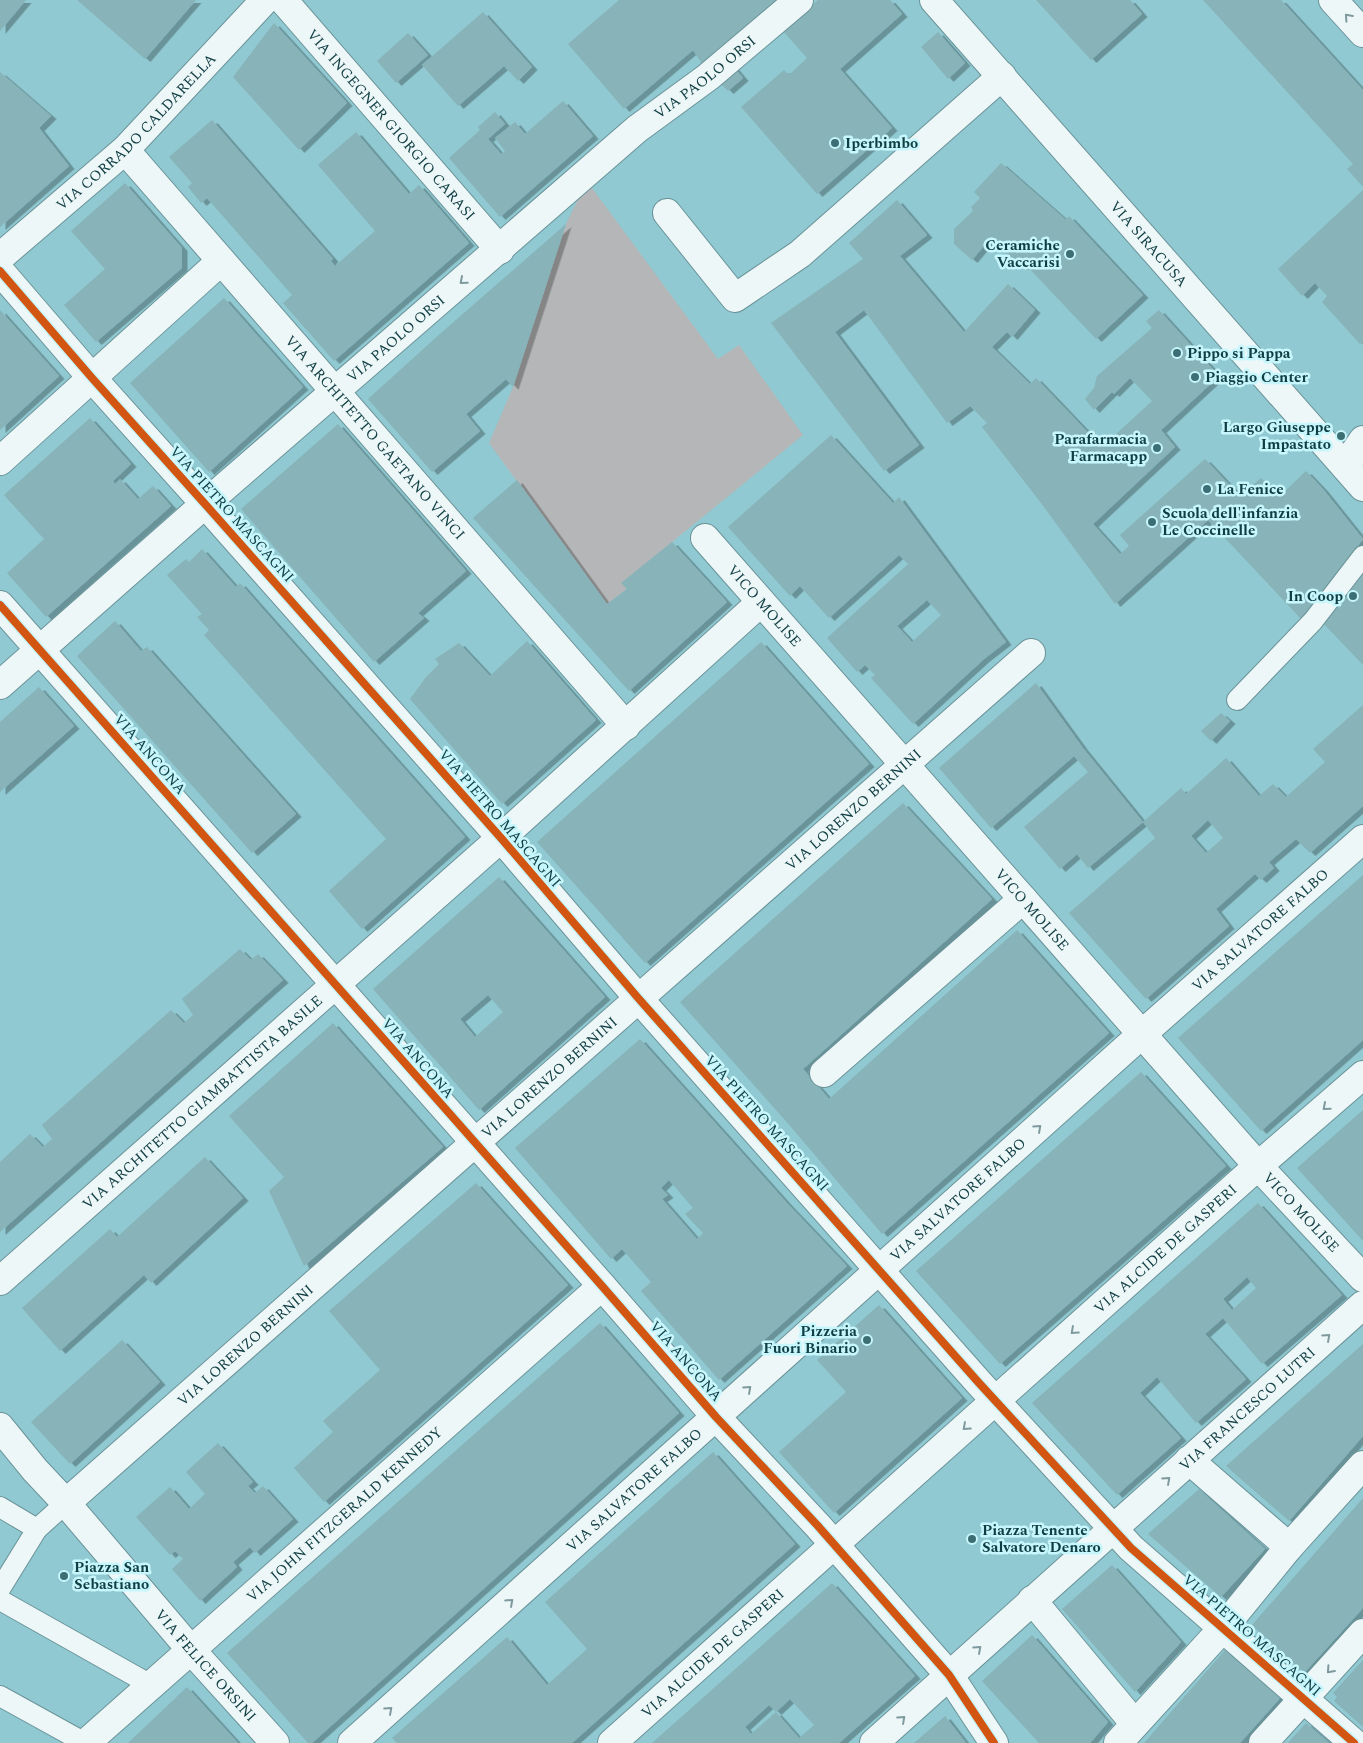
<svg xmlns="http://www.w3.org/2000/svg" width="1363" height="1743" font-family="Spectral,serif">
<defs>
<filter id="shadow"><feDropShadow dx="5.5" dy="3" stdDeviation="0" flood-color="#0004"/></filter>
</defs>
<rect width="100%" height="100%" fill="#90c9d1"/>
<polygon fill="#b5b6b7" points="592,188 718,359 739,345 803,435 622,583 627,589 607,604 489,443 513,387 566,224 580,195"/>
<g fill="#87b3b9" fill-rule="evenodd" filter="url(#shadow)">
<polygon points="0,0 26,0 0,31"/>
<polygon points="77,0 196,0 145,59"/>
<polygon points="619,0 782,0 706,70 693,50 624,109 568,44"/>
<polygon points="818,0 890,0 902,14 840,69 892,128 817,194 741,107 784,70 789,75 807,58 783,31"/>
<polygon points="1036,0 1130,0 1142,14 1091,60"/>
<polygon points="1203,0 1281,0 1363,90 1363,187 1347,169 1353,164"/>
<polygon points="483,12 532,67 518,81 504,66 458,106 422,65"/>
<polygon points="274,23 347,103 299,150 233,77"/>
<polygon points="938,32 965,63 948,79 921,47"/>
<polygon points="408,33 428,55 396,83 377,61"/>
<polygon points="733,66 743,78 728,91 717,80"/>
<polygon points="0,72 51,116 39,128 69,166 0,227"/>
<polygon points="563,101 593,136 500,217 449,158 480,130 478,127 495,112 505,124 488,139 501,154 505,151 495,138 515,122 525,134"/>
<polygon points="212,120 333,259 331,261 335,266 375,231 318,165 356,132 409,194 419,185 469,243 334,361 283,303 292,295 207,198 201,203 188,187 192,183 169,157"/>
<polygon points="1001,163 1066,220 1069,216 1143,295 1096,339 1025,264 1022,267 989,240 972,260 954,244 954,229 973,211 971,207 980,198 974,192"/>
<polygon points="125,183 182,248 182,268 96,342 64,305 105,269 71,231"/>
<polygon points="1363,190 1363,342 1360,344 1322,302 1327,296 1315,283 1302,296 1278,269"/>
<polygon points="897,200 927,235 900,256 964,332 1008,284 1035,310 1012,337 1007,332 992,347 1030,384 1036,378 1102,447 1152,401 1130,378 1114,394 1112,392 1094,410 1085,399 1094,388 1097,376 1152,328 1146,321 1159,310 1219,376 1161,430 1175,447 1093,524 1120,554 1129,546 1120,535 1205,459 1240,496 1261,478 1280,496 1306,471 1323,489 1363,539 1302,620 1208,520 1115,604 1041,503 982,427 987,423 970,406 947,423 864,310 835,332 919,445 884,471 771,323 863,259 849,243"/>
<polygon points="566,224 513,387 506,379 466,414 480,431 432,472 368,399 441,333"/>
<polygon points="224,298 303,387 209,472 130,383"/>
<polygon points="0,310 59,376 0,430"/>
<polygon points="90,418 131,464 113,481 115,484 120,479 138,499 153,486 171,506 46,617 7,573 44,539 4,495"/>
<polygon points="338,424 466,571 418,613 424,618 374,662 241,509"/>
<path d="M831 435 893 503 899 497 1006 642 984 659 913 724 871 678 875 675 865 665 857 672 827 638 908 564 899 555 829 618 800 586 790 596 728 527ZM927 600 941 615 912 642 897 626Z"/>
<polygon points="517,480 607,604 627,589 621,583 672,542 727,602 629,691 473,518"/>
<polygon points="202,549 236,587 240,583 465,837 362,929 329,891 386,839 204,635 209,630 197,617 202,614 167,575 186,559 189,562"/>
<polygon points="1363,569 1363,665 1323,623"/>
<polygon points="115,621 141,651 147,647 296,814 252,853 77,656"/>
<polygon points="527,641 596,720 502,804 410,699 426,677 439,664 435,659 459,643 490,676"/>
<polygon points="761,642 869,764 645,963 537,842"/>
<polygon points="1036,683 1083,748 1143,822 1088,868 1077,854 1060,869 1024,827 1088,772 1074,756 991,828 939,768"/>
<polygon points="39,687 74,726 0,792 0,722"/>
<path d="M1363 705V806L1310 853 1296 839 1269 862 1274 868 1261 880 1255 874 1216 909 1229 926 1146 999 1069 913 1155 838 1143 822 1181 788 1186 794 1226 758 1259 796 1273 784 1286 797 1325 762 1313 749ZM1208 820 1223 838 1206 853 1191 836Z"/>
<polygon points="1221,713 1230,721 1211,741 1201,731"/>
<polygon points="903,803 992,899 803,1069 824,1093 829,1099 1017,930 1109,1033 882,1234 791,1127 680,1002"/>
<polygon points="1363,875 1363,1040 1261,1131 1178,1038"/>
<path d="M499 877 605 997 479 1110 373 989ZM488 995 503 1012 475 1037 460 1019Z"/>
<polygon points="240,949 251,960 258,954 283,980 0,1232 0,1162 30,1134 43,1147 52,1139 42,1125 171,1010 184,1023 193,1015 182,999"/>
<polygon points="333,1023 443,1147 304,1266 269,1191 284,1177 229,1116"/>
<path d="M640 1039 787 1203 847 1266 719 1380 641 1291 651 1282 622 1249 611 1259 515 1148ZM669 1180 693 1208 685 1214 703 1233 697 1239 662 1199 668 1195 661 1188Z"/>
<polygon points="1141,1072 1226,1166 1000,1364 916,1271"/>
<polygon points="1363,1110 1363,1241 1297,1168"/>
<polygon points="205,1157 243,1198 151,1283 144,1275 60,1351 22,1308 110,1229 117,1237"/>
<polygon points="476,1183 568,1285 324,1502 294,1468 333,1432 323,1421 380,1370 329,1311"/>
<path d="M1258 1203 1342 1295 1262 1364 1223 1318 1205 1334 1246 1379 1196 1423 1157 1377 1140 1393 1181 1438 1117 1495 1032 1403ZM1247 1277 1256 1288 1232 1310 1223 1299Z"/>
<polygon points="879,1305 962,1398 834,1513 779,1452 846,1392 817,1360"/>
<polygon points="600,1323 679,1413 312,1743 308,1743 227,1653"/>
<polygon points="122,1340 160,1382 70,1464 31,1422"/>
<polygon points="1363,1344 1363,1436 1289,1521 1226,1466"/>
<polygon points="218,1443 253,1482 248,1486 255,1493 263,1486 293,1519 255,1553 250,1547 233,1562 237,1567 200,1601 172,1569 183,1559 175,1551 170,1555 136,1517 170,1487 189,1509 205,1494 186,1472"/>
<polygon points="713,1452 795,1544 572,1743 397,1743 392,1738 507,1637 547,1685 587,1649 545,1602"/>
<polygon points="1199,1489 1265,1549 1221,1597 1148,1534"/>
<polygon points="1363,1498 1363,1608 1304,1673 1252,1625"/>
<polygon points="1112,1565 1181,1642 1135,1692 1062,1609"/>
<path d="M832 1583 915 1676 839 1743H652ZM790 1699 814 1725 799 1738 776 1712 751 1734 745 1727 769 1705 776 1712Z"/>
<polygon points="1032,1635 1108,1722 1090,1743 1039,1743 982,1681"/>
<polygon points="1225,1650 1280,1698 1240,1743 1144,1743"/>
<polygon points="1363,1660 1363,1727 1334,1701 1337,1697 1333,1693"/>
<polygon points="187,1687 238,1743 128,1743"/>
<polygon points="945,1716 966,1743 914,1743"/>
<polygon points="1306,1723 1329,1743 1288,1743"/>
</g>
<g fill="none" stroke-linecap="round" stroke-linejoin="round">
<g stroke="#6a9399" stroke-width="22">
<g id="service">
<polyline points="1237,700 1313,621 1363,556"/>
<polyline points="0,1507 37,1529 66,1503"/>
<polyline points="0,1589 37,1529"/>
<polyline points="0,1600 151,1685"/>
<polyline points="0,1696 85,1743"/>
</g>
</g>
<g stroke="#6a9399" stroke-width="30">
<g id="minor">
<path id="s1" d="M283 0 500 250"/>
<polyline points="1333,0 1363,33"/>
<path id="s2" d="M125 150 626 726"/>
<polyline points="667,213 735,298 800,254 1002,76"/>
<path id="s3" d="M0 257 125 150 265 0"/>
<polyline points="0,271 92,378 205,504 501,838 639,999 979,1383 1131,1548 1354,1743"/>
<polyline points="0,461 221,261"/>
<polyline points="1345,466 1363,440"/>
<path id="s4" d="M705 538 1258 1166 1363 1278"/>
<polyline points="0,605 602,1286 716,1417 818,1526 949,1675 994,1743"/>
<path id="s5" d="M0 685 205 504 637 129 708 77 799 0"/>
<polyline points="824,1073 1023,899"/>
<path id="s6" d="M0 1281 501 838 761 602"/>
<path id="s7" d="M0 1427 35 1470 66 1503 191 1650 275 1743"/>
<polyline points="1189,1460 1289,1547"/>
<path id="s8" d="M66 1503 1031 653"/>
<polyline points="1032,1600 1135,1724"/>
<path id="s9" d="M86 1743 602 1286"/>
<path id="s10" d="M352 1743 1142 1034 1363 839"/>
<path id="s11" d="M612 1743 1258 1166 1363 1075"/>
<path id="s12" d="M874 1743 1363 1305"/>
<polyline points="1118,1743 1223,1628 1289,1547 1363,1465"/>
<polyline points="1263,1743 1363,1633"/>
</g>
</g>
<g stroke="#6a9399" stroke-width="30">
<g id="secondary">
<path id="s13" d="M934 0 1363 487"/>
</g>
</g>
<use href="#service" stroke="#eef7f8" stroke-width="20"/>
<use href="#minor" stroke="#eef7f8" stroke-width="28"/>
<use href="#secondary" stroke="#eef7f8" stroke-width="28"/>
<g stroke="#c7f7fd" stroke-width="11">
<g id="cycleway">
<polyline points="0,271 92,378 205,504 501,838 639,999 979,1383 1131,1548 1354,1743"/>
<polyline points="0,605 602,1286 716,1417 818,1526 949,1675 994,1743"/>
</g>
</g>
<use href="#cycleway" stroke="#d25612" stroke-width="8"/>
</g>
<defs><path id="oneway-chevron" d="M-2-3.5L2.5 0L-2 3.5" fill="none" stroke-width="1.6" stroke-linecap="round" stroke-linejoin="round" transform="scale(1.25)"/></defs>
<g stroke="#7e9a9e">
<use href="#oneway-chevron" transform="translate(1348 17) rotate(-132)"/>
<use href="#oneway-chevron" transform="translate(463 281) rotate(139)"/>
<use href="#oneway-chevron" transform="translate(1326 1107) rotate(139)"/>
<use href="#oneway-chevron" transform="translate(1038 1128) rotate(-42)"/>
<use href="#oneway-chevron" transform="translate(1074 1331) rotate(138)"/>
<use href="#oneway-chevron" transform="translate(1327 1337) rotate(-42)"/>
<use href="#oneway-chevron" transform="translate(748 1389) rotate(-42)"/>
<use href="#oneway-chevron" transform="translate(966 1427) rotate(138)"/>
<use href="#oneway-chevron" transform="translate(1167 1480) rotate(-42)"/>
<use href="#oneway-chevron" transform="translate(510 1602) rotate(-42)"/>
<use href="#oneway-chevron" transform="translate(978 1649) rotate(-42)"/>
<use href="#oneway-chevron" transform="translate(1330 1670) rotate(132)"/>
<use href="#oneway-chevron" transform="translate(389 1710) rotate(-42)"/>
<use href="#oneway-chevron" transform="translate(902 1719) rotate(-42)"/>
</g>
<g fill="#3c6f75" stroke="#c7f7fd" stroke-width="2">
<circle cx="835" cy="143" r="5"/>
<circle cx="1070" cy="254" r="5"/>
<circle cx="1177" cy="353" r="5"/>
<circle cx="1195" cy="377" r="5"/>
<circle cx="1341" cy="436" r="5"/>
<circle cx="1157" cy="448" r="5"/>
<circle cx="1207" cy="489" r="5"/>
<circle cx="1152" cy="522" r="5"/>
<circle cx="1353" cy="596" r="5"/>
<circle cx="867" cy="1340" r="5"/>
<circle cx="972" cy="1539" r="5"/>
<circle cx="64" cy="1576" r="5"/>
</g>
<g text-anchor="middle" stroke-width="5" stroke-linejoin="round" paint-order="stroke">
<g font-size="15" fill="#0f3e43" stroke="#c7f7fd">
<text dy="5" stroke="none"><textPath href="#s5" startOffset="931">VIA PAOLO ORSI</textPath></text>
<text dy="5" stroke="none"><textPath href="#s1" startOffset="165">VIA INGEGNER GIORGIO CARASI</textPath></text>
<text dy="5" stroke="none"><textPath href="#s3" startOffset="185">VIA CORRADO CALDARELLA</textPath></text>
<text dy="5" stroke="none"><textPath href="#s13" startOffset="325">VIA SIRACUSA</textPath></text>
<text dy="5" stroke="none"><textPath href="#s5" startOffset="526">VIA PAOLO ORSI</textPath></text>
<text dy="5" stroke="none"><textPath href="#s2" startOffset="381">VIA ARCHITETTO GAETANO VINCI</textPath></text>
<text transform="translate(232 514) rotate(48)" y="5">VIA PIETRO MASCAGNI</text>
<text dy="5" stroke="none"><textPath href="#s4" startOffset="90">VICO MOLISE</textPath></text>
<text transform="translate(150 754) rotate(49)" y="5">VIA ANCONA</text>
<text dy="5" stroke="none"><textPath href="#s8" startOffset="1049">VIA LORENZO BERNINI</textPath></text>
<text transform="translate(500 818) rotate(49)" y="5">VIA PIETRO MASCAGNI</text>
<text dy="5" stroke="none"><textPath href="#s4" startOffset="495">VICO MOLISE</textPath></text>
<text dy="5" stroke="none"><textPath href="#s10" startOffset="1219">VIA SALVATORE FALBO</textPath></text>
<text transform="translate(418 1058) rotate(49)" y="5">VIA ANCONA</text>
<text dy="5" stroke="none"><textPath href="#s8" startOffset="644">VIA LORENZO BERNINI</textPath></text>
<text dy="5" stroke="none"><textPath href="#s6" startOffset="270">VIA ARCHITETTO GIAMBATTISTA BASILE</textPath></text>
<text transform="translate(767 1123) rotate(48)" y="5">VIA PIETRO MASCAGNI</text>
<text dy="5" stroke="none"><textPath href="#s10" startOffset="814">VIA SALVATORE FALBO</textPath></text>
<text dy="5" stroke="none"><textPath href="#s4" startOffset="900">VICO MOLISE</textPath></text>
<text dy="5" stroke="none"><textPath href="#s11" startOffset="742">VIA ALCIDE DE GASPERI</textPath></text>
<text dy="5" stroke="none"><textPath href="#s8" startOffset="239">VIA LORENZO BERNINI</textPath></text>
<text transform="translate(686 1361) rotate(49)" y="5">VIA ANCONA</text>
<text dy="5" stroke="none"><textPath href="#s12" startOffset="501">VIA FRANCESCO LUTRI</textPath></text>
<text dy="5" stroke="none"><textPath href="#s10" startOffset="379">VIA SALVATORE FALBO</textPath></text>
<text dy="5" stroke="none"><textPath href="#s9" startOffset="345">VIA JOHN FITZGERALD KENNEDY</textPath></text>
<text transform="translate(1252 1635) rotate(41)" y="5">VIA PIETRO MASCAGNI</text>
<text dy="5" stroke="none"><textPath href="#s11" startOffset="135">VIA ALCIDE DE GASPERI</textPath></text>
<text dy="5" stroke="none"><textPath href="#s7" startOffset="315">VIA FELICE ORSINI</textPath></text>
</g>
<g font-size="15" font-weight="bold" fill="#0f3e43" stroke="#c7f7fd" text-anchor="start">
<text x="845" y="148">Iperbimbo</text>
<text x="1060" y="250" text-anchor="end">Ceramiche<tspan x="1060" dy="17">Vaccarisi</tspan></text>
<text x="1187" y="358">Pippo si Pappa</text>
<text x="1205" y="382">Piaggio Center</text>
<text x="1331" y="432" text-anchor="end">Largo Giuseppe<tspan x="1331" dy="17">Impastato</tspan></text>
<text x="1147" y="444" text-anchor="end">Parafarmacia<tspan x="1147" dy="17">Farmacapp</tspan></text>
<text x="1217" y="494">La Fenice</text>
<text x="1162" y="518">Scuola dell'infanzia<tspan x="1162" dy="17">Le Coccinelle</tspan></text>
<text x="1343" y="601" text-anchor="end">In Coop</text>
<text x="857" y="1336" text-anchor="end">Pizzeria<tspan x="857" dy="17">Fuori Binario</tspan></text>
<text x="982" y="1535">Piazza Tenente<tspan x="982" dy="17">Salvatore Denaro</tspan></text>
<text x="74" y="1572">Piazza San<tspan x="74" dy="17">Sebastiano</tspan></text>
</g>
</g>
</svg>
